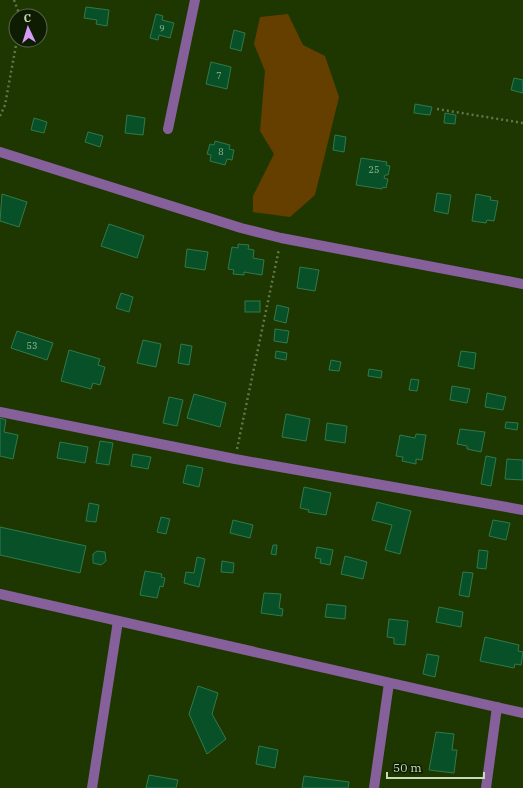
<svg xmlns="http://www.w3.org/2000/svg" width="523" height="788" font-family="'IBM Plex Serif',serif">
<rect width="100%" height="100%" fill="#1e3701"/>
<polygon fill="#643f00" points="288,14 303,45 325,56 339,97 315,195 290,217 253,212 253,196 274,154 260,131 265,71 254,44 260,17"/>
<g fill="#085128" stroke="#31794a">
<polygon points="86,7 109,10 107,26 96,24 97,20 84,18"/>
<polygon points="156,14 163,16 162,20 174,23 170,38 159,35 158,40 150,38"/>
<polygon points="234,30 245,33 241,51 230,48"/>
<polygon points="211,62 231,67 227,89 206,84"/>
<polygon points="514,78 523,80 523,93 511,90"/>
<polygon points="415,104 432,107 430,115 414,113"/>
<polygon points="445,113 456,115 455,124 444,123"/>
<polygon points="127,115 145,118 143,135 125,133"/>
<polygon points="34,118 47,122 44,133 31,130"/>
<polygon points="88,132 103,136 100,147 85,142"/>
<polygon points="335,135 346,137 344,152 333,150"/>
<polygon points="215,141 230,145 229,149 234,150 232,160 227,159 225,165 210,161 211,155 207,154 210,144 214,145"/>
<polygon points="361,158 387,162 386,165 390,166 388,175 385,175 384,178 388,179 386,188 383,187 382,189 356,185"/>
<polygon points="437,193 451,195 448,214 434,211"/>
<polygon points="2,194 27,202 19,227 0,221"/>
<polygon points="476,194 491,197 490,200 498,201 494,221 487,220 486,223 472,221"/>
<polygon points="109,224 144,236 137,258 101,246"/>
<polygon points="238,244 249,245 248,249 254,250 253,258 264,260 262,275 244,272 244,275 233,274 234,270 228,269 232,247 238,248"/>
<polygon points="187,249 208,252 205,270 185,267"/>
<polygon points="300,267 319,270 315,291 297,288"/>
<polygon points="121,293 133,297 129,312 116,308"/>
<rect x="245" y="301" width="15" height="11"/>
<polygon points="277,305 289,308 286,323 274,320"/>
<polygon points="275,329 289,331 287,343 274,341"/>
<polygon points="17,331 53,343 47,360 11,348"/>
<polygon points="143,340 161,344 156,367 137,363"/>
<polygon points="181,344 192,346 189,365 178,363"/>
<polygon points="69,350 100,359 98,365 105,367 100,385 93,383 91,389 61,381"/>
<polygon points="276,351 287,353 286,360 275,358"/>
<polygon points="461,351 476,353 474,369 458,366"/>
<polygon points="331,360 341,362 339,371 329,370"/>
<polygon points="369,369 382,371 381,378 368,376"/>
<polygon points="411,379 419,380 417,391 409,390"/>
<polygon points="452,386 470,389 467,403 450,400"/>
<polygon points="487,393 506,397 503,410 485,407"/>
<polygon points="194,394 226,403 220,427 187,418"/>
<polygon points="169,397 183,400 177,426 163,423"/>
<polygon points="286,414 310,419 306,441 282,437"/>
<polygon points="0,418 6,420 4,432 18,435 13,459 0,456"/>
<polygon points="506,422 518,423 517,430 505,428"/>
<polygon points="327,423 347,426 345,443 325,440"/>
<polygon points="460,429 485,432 481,452 467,449 467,446 457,444"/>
<polygon points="416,434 426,435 422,460 416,459 416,464 402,461 403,457 396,456 400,435 415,438"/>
<polygon points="100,441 113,443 109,465 96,463"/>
<polygon points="60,442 88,447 85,463 57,458"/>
<polygon points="133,454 151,457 148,469 131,466"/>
<polygon points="486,456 496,458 491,486 481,484"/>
<polygon points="507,459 523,460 523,480 505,479"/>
<polygon points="187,465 203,468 199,487 183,483"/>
<polygon points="304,487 331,493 326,515 308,512 309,510 300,508"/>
<polygon points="377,502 411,511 400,554 385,550 392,525 372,520"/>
<polygon points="89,503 99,505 96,522 86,521"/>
<polygon points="161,517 170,519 166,534 157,532"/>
<polygon points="233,520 253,525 250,538 230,533"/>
<polygon points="493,520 510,523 506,540 489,536"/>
<polygon points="0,527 86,546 80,573 0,555"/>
<polygon points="273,545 277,545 276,555 271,554"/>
<polygon points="317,547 333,550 330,565 320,563 321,559 315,558"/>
<polygon points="479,550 488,551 486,569 477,568"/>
<polygon points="97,551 105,552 106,561 101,565 93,563 93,554"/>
<polygon points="345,556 367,562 363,579 341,574"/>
<polygon points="197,557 205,559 199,587 184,583 186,572 194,573"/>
<polygon points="222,561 234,563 233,573 221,572"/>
<polygon points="145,571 162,574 161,577 165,578 163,587 160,586 157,598 140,595"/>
<polygon points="463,572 473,573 469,597 459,595"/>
<polygon points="264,593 281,594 279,608 283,609 282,616 261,613"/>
<polygon points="327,604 346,606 345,619 325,617"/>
<polygon points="439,607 463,612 461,627 436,622"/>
<polygon points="389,619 408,621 405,645 394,644 394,638 387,637"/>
<polygon points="485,637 519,645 518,651 523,652 521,665 515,664 514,668 480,661"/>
<polygon points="427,654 439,656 435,677 423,674"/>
<polygon points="198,686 218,693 212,714 226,739 207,754 189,714"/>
<polygon points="436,732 454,734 452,750 457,750 454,773 429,770"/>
<polygon points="259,746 278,750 275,768 256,764"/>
<polygon points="149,775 178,780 176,788 146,788"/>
<polygon points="304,776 349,782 348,788 302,788"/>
</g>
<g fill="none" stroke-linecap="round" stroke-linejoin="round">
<g stroke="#607749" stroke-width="2.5" stroke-dasharray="2 3" stroke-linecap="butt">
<polyline points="14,0 20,16"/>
<polyline points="437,109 523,123"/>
<polyline points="0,116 5,105 17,40"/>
<polyline points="237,449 279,249"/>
</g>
<g stroke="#85609b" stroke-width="10">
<polyline points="168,129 195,0"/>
<polyline points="0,152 241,228 281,238 523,284"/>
<polyline points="0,412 235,459 523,510"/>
<polyline points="0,594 523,713"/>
<polyline points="92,788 118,621"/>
<polyline points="374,788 389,683"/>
<polyline points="486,788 497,707"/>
</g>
</g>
<g text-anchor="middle" stroke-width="3" stroke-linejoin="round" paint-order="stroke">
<g font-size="9" fill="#97b894">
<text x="162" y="32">9</text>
<text x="219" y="79">7</text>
<text x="221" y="155">8</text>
<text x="374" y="173">25</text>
<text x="32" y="349">53</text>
</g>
</g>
<g transform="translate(28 28) rotate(356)"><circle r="19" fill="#0e1c02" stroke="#58684b"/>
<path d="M0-3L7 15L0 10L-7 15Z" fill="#d69bfa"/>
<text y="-6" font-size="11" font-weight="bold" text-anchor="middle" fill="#c7dbb8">С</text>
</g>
<path d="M387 772v6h97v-6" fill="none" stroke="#c7dbb8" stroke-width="2"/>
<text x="393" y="772" font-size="12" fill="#c7dbb8" stroke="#0e1c02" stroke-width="3" paint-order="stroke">50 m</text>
</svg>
